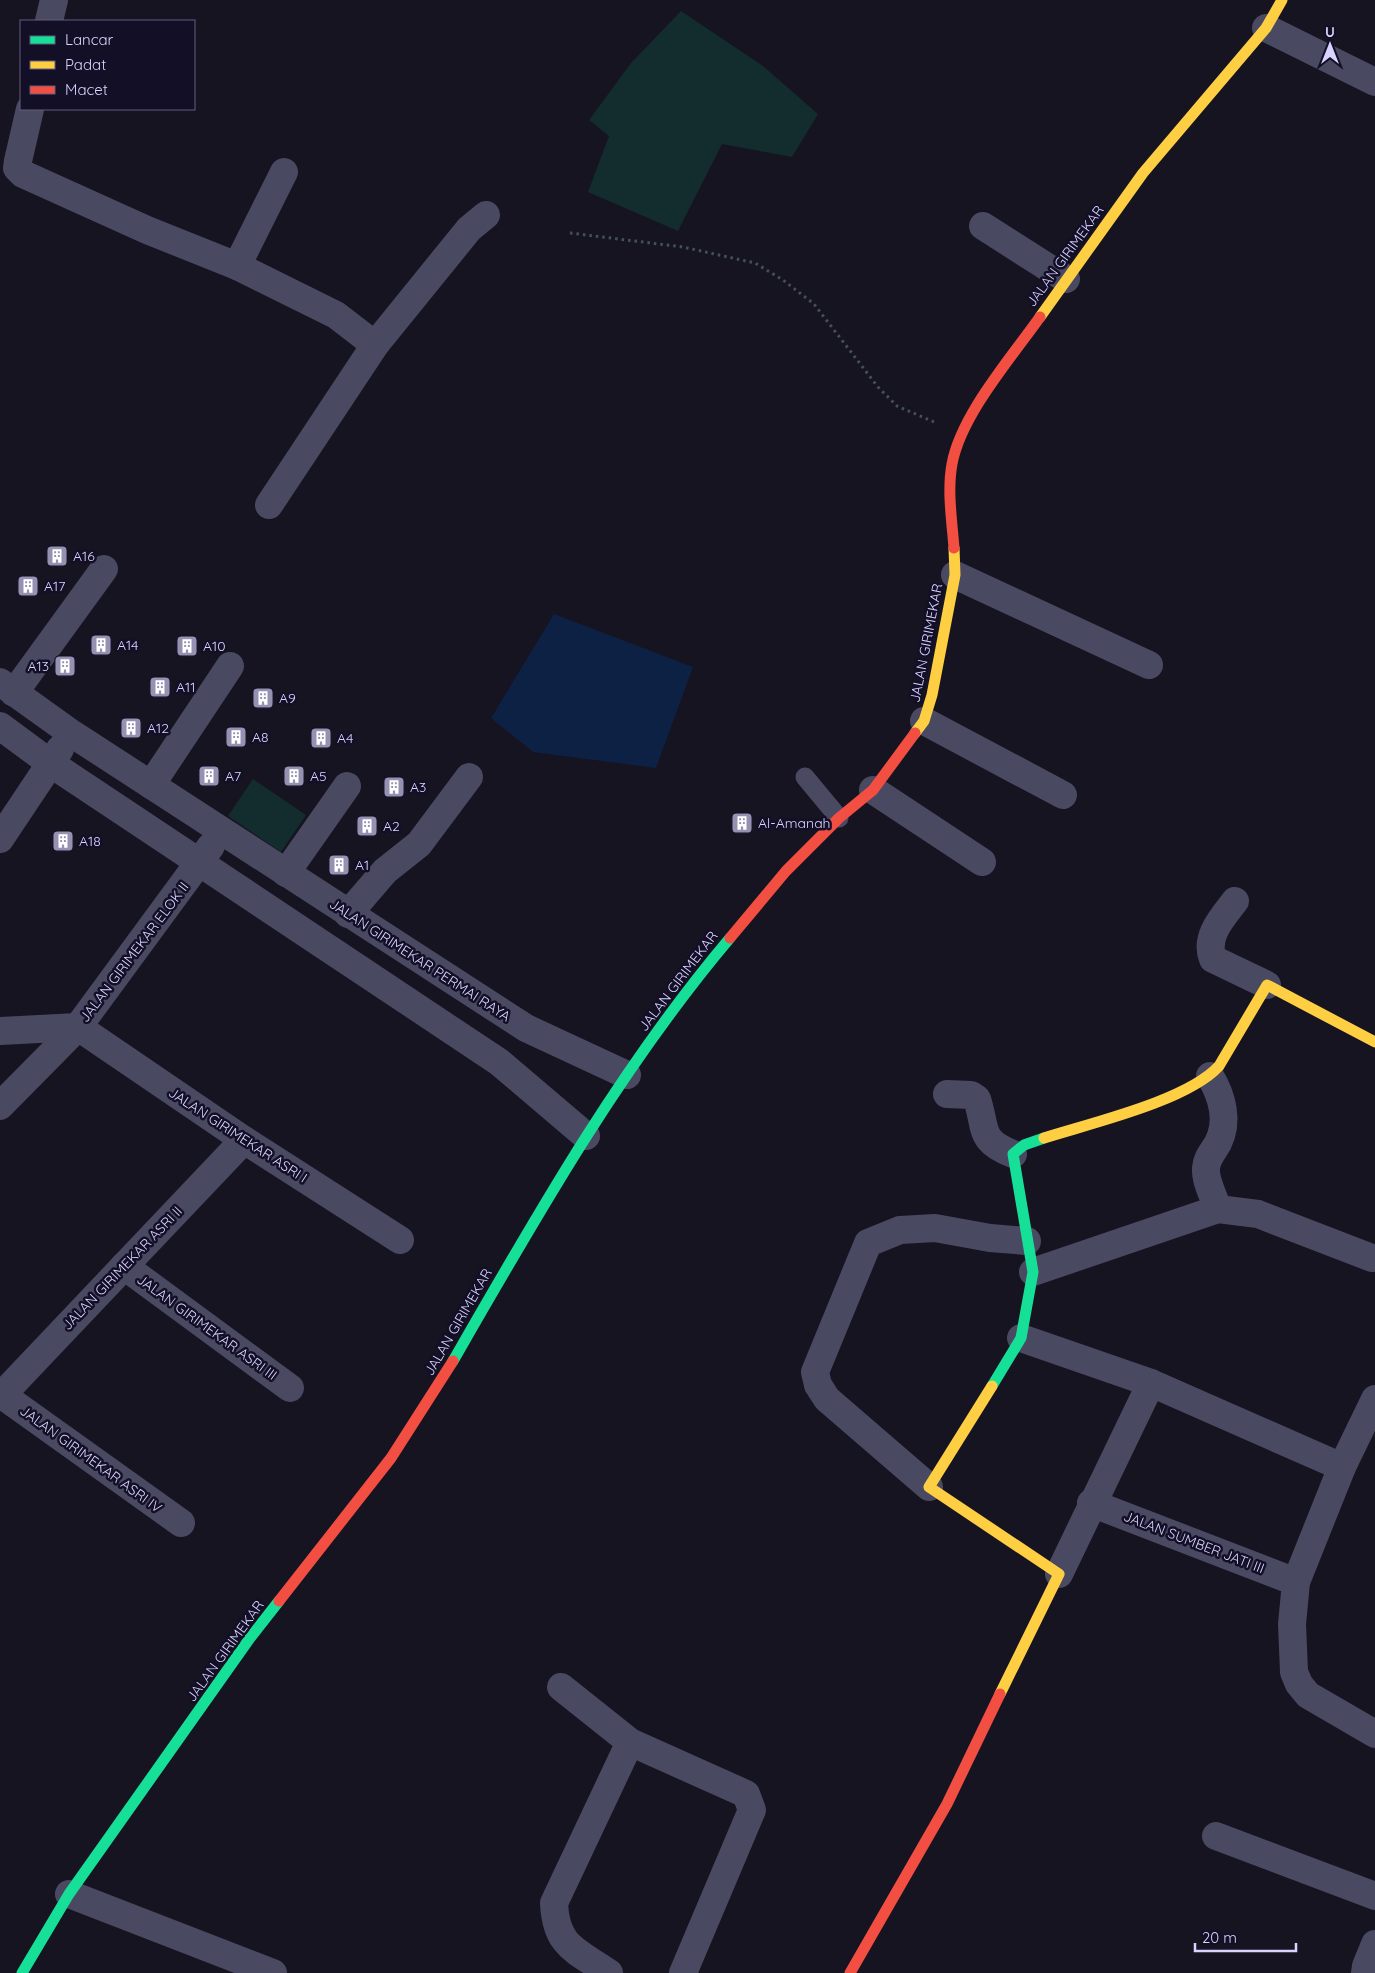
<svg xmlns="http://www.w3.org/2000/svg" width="1375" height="1973" font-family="Quicksand,sans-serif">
<rect width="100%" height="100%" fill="#161421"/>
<g fill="#132c2d">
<polygon points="681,11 763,66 818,114 792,157 722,144 678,231 588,192 609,136 589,120 631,63"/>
<polygon points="253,779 306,815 281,852 228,816"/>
</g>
<polygon fill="#0d2144" points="554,614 693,667 656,768 533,752 491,718"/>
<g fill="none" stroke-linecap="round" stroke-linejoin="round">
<polyline stroke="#44505f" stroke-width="3" stroke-dasharray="2.5 4" stroke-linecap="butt" points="570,233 683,247 755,263 783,280 814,304 878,387 897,406 934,422"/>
<polyline stroke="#4a4962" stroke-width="19" points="805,777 839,818"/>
<g stroke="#4a4962" stroke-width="28">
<polyline points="49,21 54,0"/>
<polyline points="1266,28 1375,82"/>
<polyline points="30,109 18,161 17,168 23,174 147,230 237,266 336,315 375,345"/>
<polyline points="983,226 1066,279"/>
<polyline points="237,266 284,172"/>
<polyline points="269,505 375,345 469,229 486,215"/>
<polyline points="955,575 1149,665"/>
<polyline points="0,682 71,733 526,1028 627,1075"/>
<polyline points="14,693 104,569"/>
<polyline points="924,721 1063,795"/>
<polyline points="0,726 50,763 499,1062 586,1136"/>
<polyline points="151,785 230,666"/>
<polyline points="873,790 982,862"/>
<polyline points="0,839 60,749"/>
<polyline points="286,873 347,786"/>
<path d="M1235 901C1222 918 1204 937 1213 959L1267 985"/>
<polyline points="348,914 385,871 419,844 469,777"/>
<polyline points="78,1027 244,1140 400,1240"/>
<polyline points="0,1031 78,1027"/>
<path d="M1210 1076C1222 1096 1229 1121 1218 1143 1213 1152 1207 1157 1206 1168 1205 1181 1214 1197 1218 1209"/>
<path d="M947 1094 971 1095 977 1099C987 1130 978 1140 1013 1154"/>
<polyline points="0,1106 78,1027 211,846"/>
<polyline points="124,1266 290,1388"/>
<polyline points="1033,1272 1218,1209 1258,1214 1372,1258"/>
<polyline points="1021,1338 1151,1383 1342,1467"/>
<polyline points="2,1395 181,1523"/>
<polyline points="0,1397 244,1140"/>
<polyline points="1375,1399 1342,1467 1296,1582 1292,1624 1294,1672 1299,1684 1308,1695 1375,1734"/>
<polyline points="929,1487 827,1399 818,1385 815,1372 868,1243 900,1230 935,1228 990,1238 1027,1241"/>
<polyline points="1091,1503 1296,1582"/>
<polyline points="1059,1574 1151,1383"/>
<polyline points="561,1687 630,1742 746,1794 752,1810 683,1973"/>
<polyline points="1216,1836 1375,1896"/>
<polyline points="69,1894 273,1973"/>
<path d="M609 1973C576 1950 556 1947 554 1903L630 1742"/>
<polyline points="1365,1973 1366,1966 1375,1944"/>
</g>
<g stroke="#16e098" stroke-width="11">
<path d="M453 1361C537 1215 621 1067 730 938"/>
<polyline points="992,1386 1021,1338 1033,1272 1013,1154 1024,1145 1044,1138"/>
<polyline points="22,1973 69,1894 250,1638 279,1601"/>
</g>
<g stroke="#ffcf43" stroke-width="11">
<polyline points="1040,317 1143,173 1266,28 1282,0"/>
<polyline points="915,733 924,721 932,695 955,575 954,548"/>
<path d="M1044 1138C1091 1123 1187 1101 1219 1066L1267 985 1375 1042"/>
<polyline points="992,1386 929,1487 1059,1574 1000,1694"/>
</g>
<g stroke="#f24e42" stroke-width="11">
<path d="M954 548C952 521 947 491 952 464 961 415 1011 358 1040 317"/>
<polyline points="730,938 786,871 839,818 873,790 915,733"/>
<polyline points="279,1601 391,1458 453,1361"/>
<polyline points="850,1973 947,1804 1000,1694"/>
</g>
</g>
<defs>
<g id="building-square" transform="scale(1.125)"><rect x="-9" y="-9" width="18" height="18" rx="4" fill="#9591b1" stroke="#130f26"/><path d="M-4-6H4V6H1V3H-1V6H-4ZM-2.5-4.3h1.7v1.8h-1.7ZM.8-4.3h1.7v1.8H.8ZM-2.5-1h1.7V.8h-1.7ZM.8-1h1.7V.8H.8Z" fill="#fff"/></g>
</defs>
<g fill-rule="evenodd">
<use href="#building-square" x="57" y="556"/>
<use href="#building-square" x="28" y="586"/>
<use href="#building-square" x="101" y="645"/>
<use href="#building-square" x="187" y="646"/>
<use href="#building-square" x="65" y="666"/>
<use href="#building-square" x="160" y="687"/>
<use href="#building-square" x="263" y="698"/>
<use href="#building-square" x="131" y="728"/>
<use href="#building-square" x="236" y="737"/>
<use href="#building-square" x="321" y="738"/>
<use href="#building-square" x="209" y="776"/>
<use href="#building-square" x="294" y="776"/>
<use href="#building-square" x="394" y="787"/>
<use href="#building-square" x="742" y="823"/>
<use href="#building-square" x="367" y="826"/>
<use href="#building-square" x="63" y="841"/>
<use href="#building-square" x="339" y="865"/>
</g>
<g text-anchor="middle" stroke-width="5" stroke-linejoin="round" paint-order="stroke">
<g font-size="14" fill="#d9d4ff" stroke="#130f26">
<text transform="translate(1065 256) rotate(-54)" y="5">JALAN GIRIMEKAR</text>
<text transform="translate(926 643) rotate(-79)" y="5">JALAN GIRIMEKAR</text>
<text transform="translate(134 952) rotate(-53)" y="5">JALAN GIRIMEKAR ELOK II</text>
<text transform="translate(420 960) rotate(33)" y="5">JALAN GIRIMEKAR PERMAI RAYA</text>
<text transform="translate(678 981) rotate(-53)" y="5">JALAN GIRIMEKAR</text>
<text transform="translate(238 1135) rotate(33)" y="5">JALAN GIRIMEKAR ASRI I</text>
<text transform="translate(122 1268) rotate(-46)" y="5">JALAN GIRIMEKAR ASRI II</text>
<text transform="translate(458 1322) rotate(-60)" y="5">JALAN GIRIMEKAR</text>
<text transform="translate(207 1327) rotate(36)" y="5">JALAN GIRIMEKAR ASRI III</text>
<text transform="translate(91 1459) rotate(36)" y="5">JALAN GIRIMEKAR ASRI IV</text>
<text transform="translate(1194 1542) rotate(21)" y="5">JALAN SUMBER JATI III</text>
<text transform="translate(225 1651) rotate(-54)" y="5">JALAN GIRIMEKAR</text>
</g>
<g font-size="14" fill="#d9d4ff" stroke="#130f26" text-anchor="start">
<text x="73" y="561">A16</text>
<text x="44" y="591">A17</text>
<text x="117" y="650">A14</text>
<text x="203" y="651">A10</text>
<text x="49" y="671" text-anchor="end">A13</text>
<text x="176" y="692">A11</text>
<text x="279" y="703">A9</text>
<text x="147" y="733">A12</text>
<text x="252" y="742">A8</text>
<text x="337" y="743">A4</text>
<text x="225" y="781">A7</text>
<text x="310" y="781">A5</text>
<text x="410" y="792">A3</text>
<text x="758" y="828">Al-Amanah</text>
<text x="383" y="831">A2</text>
<text x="79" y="846">A18</text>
<text x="355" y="870">A1</text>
</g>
</g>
<rect x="20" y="20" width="175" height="90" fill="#130f26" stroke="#625e7d"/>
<rect x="30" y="36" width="25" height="8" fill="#16e098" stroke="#625e7d"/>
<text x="65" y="45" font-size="15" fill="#d9d4ff">Lancar</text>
<rect x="30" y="61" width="25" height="8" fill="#ffcf43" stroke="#625e7d"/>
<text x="65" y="70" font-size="15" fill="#d9d4ff">Padat</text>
<rect x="30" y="86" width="25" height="8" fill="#f24e42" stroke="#625e7d"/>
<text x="65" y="95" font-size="15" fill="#d9d4ff">Macet</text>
<g transform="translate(1330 45)" stroke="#130f26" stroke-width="4" paint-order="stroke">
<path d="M0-4L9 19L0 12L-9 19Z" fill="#d9d4ff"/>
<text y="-8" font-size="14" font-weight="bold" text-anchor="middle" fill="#d9d4ff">U</text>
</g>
<path d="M1195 1943v8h101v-8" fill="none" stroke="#d9d4ff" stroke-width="2.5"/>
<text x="1202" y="1943" font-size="15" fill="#d9d4ff" stroke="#130f26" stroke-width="4" paint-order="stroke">20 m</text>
</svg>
